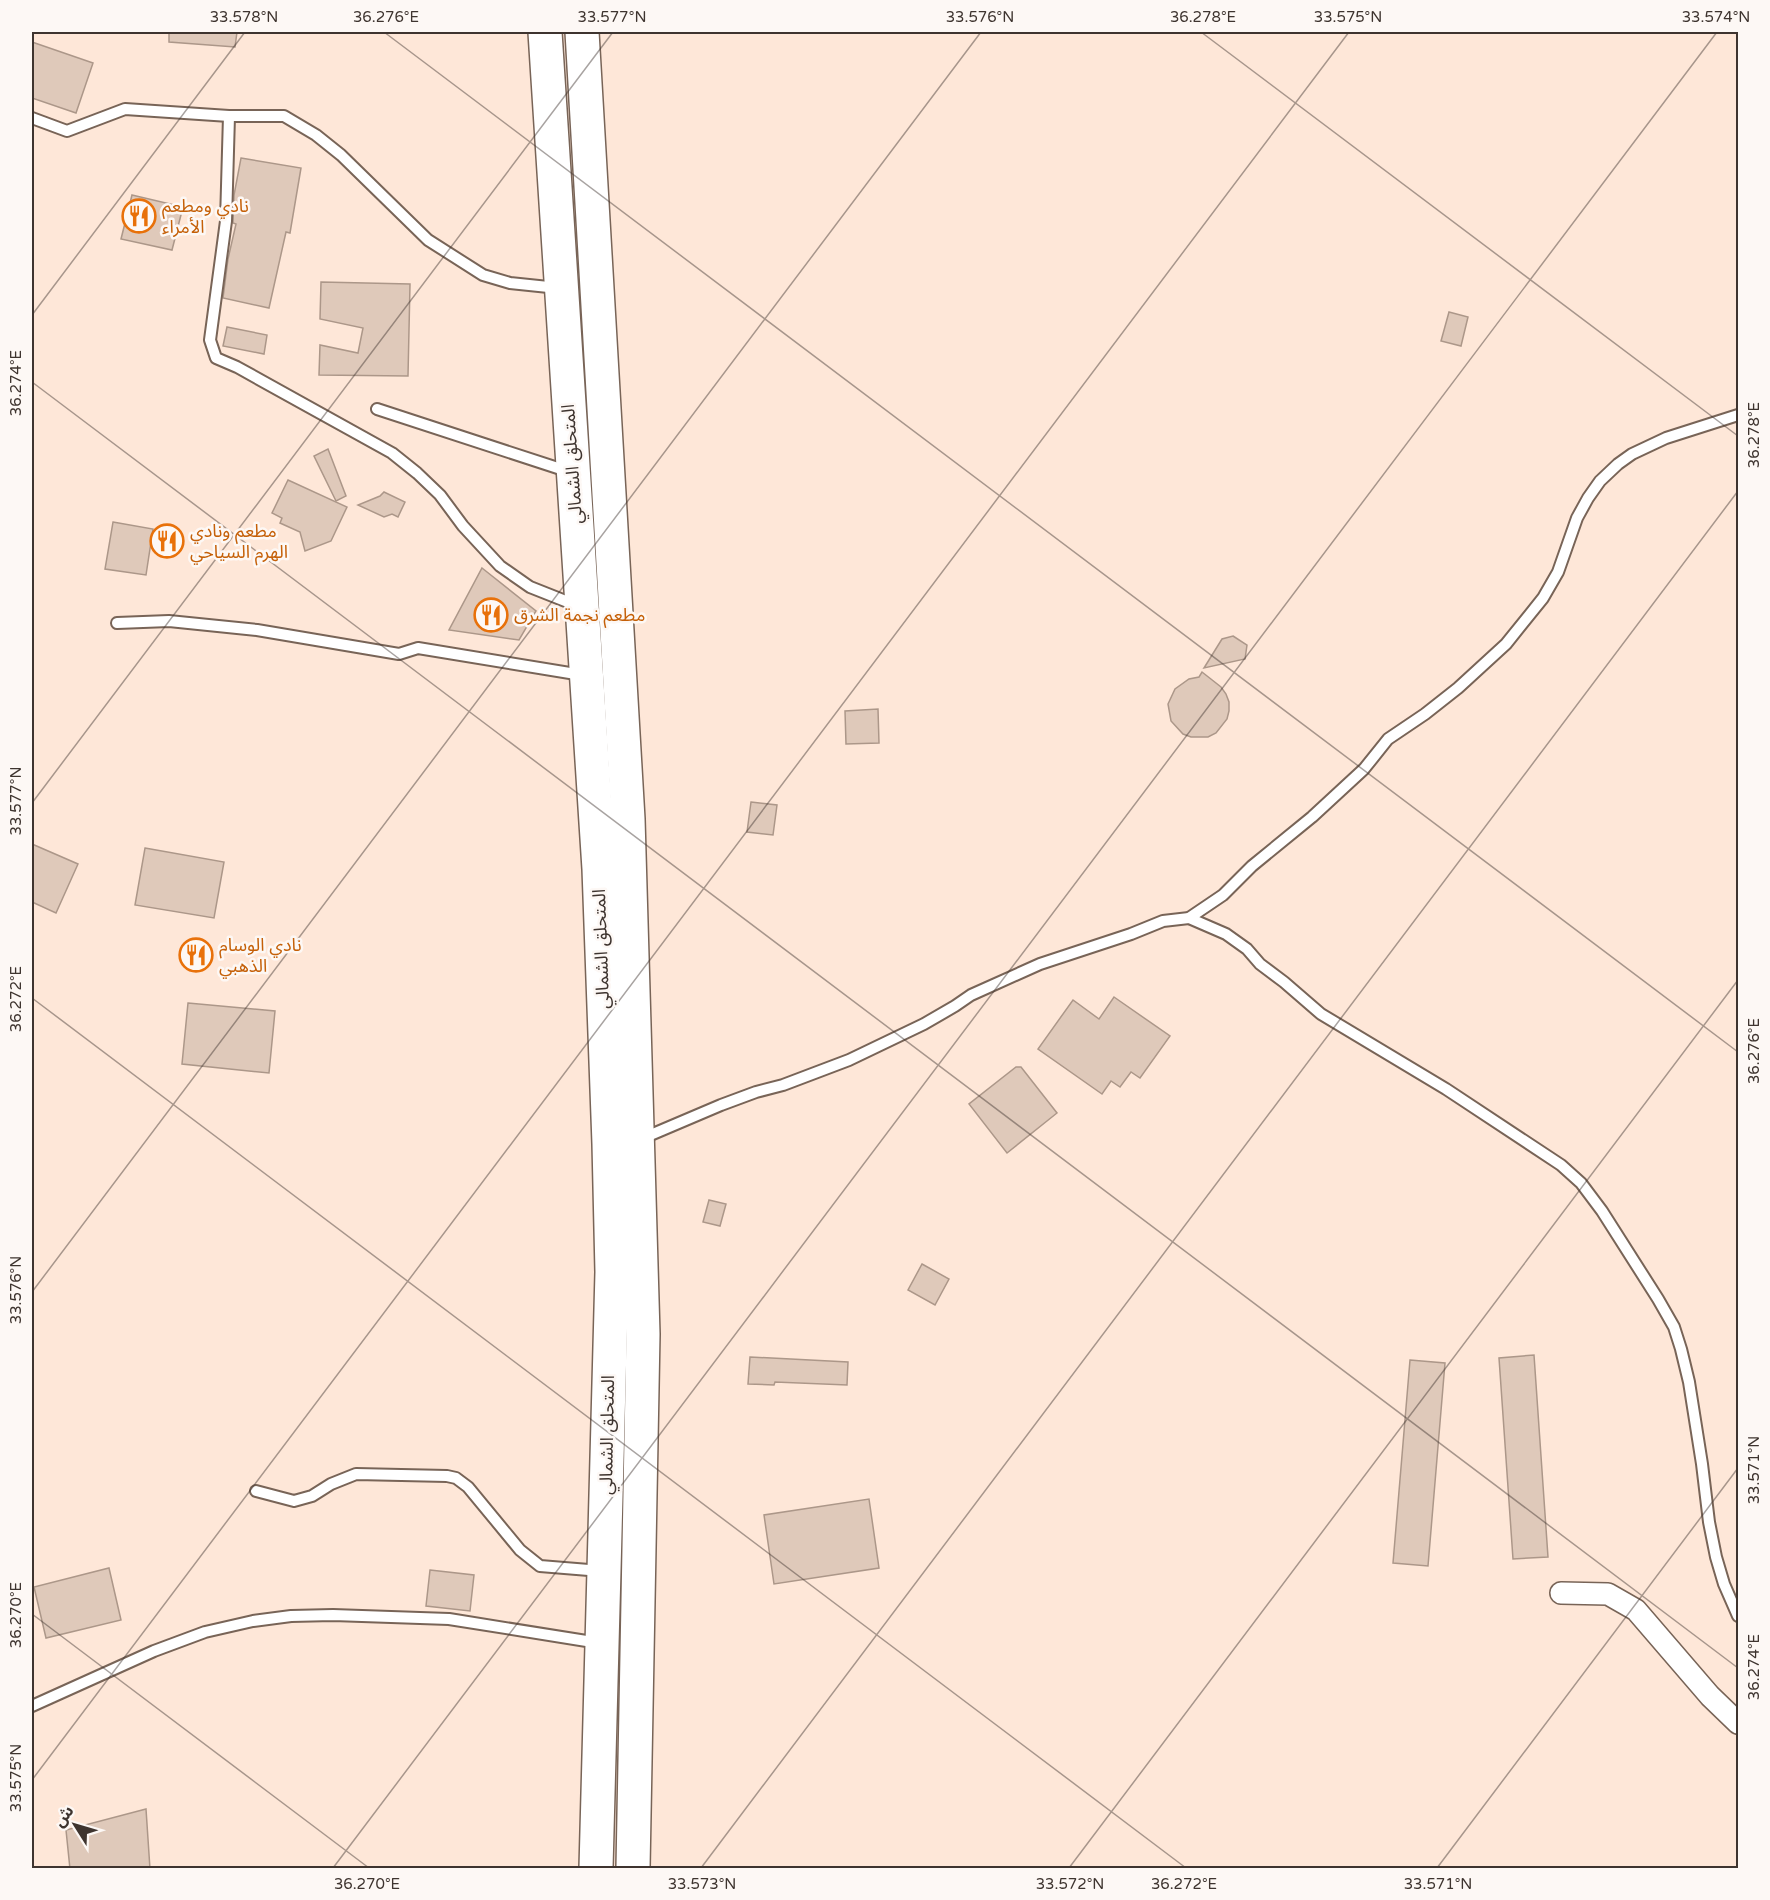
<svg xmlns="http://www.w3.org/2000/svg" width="1770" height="1900" font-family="'Varela Round','Noto Sans Arabic',sans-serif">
<rect width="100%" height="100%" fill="#fee7d8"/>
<g fill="#dfc9ba" stroke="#ac9789" stroke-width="1.5">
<polygon points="169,32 237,32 235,47 169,42"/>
<polygon points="32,42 93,63 76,113 32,98"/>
<polygon points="241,158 301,168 290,233 286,232 269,308 223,298 228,259 236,224 233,223 234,195"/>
<polygon points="132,195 183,207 172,250 121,239"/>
<polygon points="321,282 410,284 408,376 319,375 320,345 358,353 363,328 320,319"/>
<polygon points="1449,312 1468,317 1461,346 1441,341"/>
<polygon points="227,327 267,335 264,354 223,346"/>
<polygon points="328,449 346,496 336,501 314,456"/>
<polygon points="288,480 347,507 331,541 305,551 300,532 280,523 282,518 272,513"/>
<polygon points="384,492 405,502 398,517 392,514 384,517 358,505 380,496"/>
<polygon points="113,522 153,529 146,575 105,569"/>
<polygon points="482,568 536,611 519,640 449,630"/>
<polygon points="1233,636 1247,645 1245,659 1204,668 1222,639"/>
<polygon points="1202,672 1221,687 1226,694 1229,702 1229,711 1227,719 1216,733 1208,737 1191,737 1183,734 1171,721 1168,704 1175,689 1189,679 1199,677"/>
<polygon points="878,709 879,743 846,744 845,711"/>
<polygon points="751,802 777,805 773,835 747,832"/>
<polygon points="32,844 78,864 56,913 32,902"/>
<polygon points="145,848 224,862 214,918 135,905"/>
<polygon points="1114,997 1170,1036 1140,1078 1131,1072 1120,1087 1111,1081 1102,1094 1038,1049 1073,1000 1099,1019"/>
<polygon points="188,1003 275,1011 269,1073 182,1064"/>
<polygon points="1016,1067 1021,1067 1057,1113 1007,1153 969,1104"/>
<polygon points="709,1200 726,1204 720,1226 703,1222"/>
<polygon points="922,1264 949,1279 935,1305 908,1290"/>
<polygon points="1534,1355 1548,1557 1513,1559 1499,1358"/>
<polygon points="750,1357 848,1362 847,1385 775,1382 774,1385 748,1384"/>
<polygon points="1410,1360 1445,1363 1428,1566 1393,1563"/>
<polygon points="869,1499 879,1568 774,1584 764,1515"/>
<polygon points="109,1568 121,1620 46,1638 34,1587"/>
<polygon points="430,1570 474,1575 470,1611 426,1606"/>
<polygon points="146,1809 150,1869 70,1869 66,1830"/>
</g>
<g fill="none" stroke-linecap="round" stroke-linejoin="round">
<g stroke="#786457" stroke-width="14">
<g id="service">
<polyline points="229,116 226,221 210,340 216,358 237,367 392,453 417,473 440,495 463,526 500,566 530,587 578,606"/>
<polyline points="32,118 67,131 125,109 229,116 284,116 316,135 341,155 428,240 483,275 510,283 558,288"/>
<polyline points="377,409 570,472"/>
<polyline points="117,623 169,621 257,630 399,654 418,648 582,675"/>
<polyline points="1189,918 1226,934 1247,949 1260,964 1284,982 1321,1014 1446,1089 1561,1165 1581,1183 1602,1211 1658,1299 1674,1327 1681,1349 1689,1382 1702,1464 1709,1522 1716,1557 1724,1584 1738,1616"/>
<polyline points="641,1139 721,1105 756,1092 783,1085 849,1060 924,1024 955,1006 971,995 1040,964 1131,934 1163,921 1189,918 1223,895 1252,866 1312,817 1364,769 1388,739 1425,714 1458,688 1506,644 1543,598 1558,572 1577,518 1588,498 1600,481 1618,464 1632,454 1666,438 1738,415"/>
<polyline points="256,1491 294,1501 312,1496 331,1484 356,1474 447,1476 456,1478 468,1487 520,1550 540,1566 601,1571"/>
<polyline points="32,1706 154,1651 205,1632 253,1621 291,1616 333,1615 449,1619 599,1643"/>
</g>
</g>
<g stroke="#786457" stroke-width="24">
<polyline id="minor" points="1561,1593 1608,1594 1636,1610 1710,1696 1738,1723"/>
</g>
<g stroke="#786457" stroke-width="36">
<g id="trunk">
<polyline points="545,32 599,869 609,1144 612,1272 596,1868"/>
<polyline points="582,32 628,819 643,1334 633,1868"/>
</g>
</g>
<use href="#service" stroke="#fff" stroke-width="10"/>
<use href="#minor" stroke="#fff" stroke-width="21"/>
<use href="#trunk" stroke="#fff" stroke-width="33"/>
</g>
<path fill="none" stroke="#3e342f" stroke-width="1.5" stroke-opacity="0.45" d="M384 32 1738 1052M1201 32 1738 436M32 315 245 32M32 382 1738 1668M32 803 613 32M32 998 1186 1868M32 1292 981 32M32 1614 369 1868M32 1780 1349 32M333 1868 1717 32M701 1868 1738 491M1069 1868 1738 980M1437 1868 1738 1468"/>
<defs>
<g id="restaurant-ring" transform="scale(1.725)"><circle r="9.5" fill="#fdf8f5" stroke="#e8710a" stroke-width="1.5"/><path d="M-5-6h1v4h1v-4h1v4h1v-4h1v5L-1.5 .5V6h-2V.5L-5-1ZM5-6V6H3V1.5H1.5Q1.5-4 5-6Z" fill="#e8710a"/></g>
</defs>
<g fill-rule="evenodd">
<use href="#restaurant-ring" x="139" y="216"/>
<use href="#restaurant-ring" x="167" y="541"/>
<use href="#restaurant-ring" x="491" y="615"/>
<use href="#restaurant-ring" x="196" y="955"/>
</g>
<g text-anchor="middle" stroke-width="5" stroke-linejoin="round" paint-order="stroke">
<g font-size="18" fill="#c56008" stroke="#fdf8f5" text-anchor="start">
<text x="162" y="212">نادي ومطعم<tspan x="162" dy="21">الأمراء</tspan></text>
<text x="190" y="537">مطعم ونادي<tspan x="190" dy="21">الهرم السياحي</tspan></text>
<text x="514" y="621">مطعم نجمة الشرق</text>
<text x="219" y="951">نادي الوسام<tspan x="219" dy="21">الذهبي</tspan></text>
</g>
<g font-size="18" fill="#3e342f" stroke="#fdf8f5">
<text transform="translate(572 464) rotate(-94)" y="6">المتحلق الشمالي</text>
<text transform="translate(601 949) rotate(-92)" y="6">المتحلق الشمالي</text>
<text transform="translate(607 1435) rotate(-89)" y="6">المتحلق الشمالي</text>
</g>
</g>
<rect width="1770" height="1900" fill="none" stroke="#fdf8f5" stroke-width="66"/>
<g transform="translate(75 1825) rotate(307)" stroke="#fdf8f5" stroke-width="4.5" paint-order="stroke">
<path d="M0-4.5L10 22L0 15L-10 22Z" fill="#3e342f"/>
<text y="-9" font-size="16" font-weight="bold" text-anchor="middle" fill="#3e342f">ش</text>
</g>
<rect x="33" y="33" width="1704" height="1834" fill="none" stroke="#3e342f" stroke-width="2"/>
<g font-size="15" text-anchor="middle" fill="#3e342f">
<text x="244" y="22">33.578°N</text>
<text x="386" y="22">36.276°E</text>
<text x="612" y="22">33.577°N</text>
<text x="980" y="22">33.576°N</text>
<text x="1203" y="22">36.278°E</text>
<text x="1348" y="22">33.575°N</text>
<text x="1716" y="22">33.574°N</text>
<text transform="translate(16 383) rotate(-90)" y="5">36.274°E</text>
<text transform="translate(1754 435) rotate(-90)" y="5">36.278°E</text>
<text transform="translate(16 801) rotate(-90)" y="5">33.577°N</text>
<text transform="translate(16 999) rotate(-90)" y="5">36.272°E</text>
<text transform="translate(1754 1051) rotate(-90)" y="5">36.276°E</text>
<text transform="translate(16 1290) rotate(-90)" y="5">33.576°N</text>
<text transform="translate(1754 1470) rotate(-90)" y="5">33.571°N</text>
<text transform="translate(16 1615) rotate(-90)" y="5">36.270°E</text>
<text transform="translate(1754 1667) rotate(-90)" y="5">36.274°E</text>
<text transform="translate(16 1778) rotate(-90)" y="5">33.575°N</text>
<text x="367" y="1889">36.270°E</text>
<text x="702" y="1889">33.573°N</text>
<text x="1070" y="1889">33.572°N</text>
<text x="1184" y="1889">36.272°E</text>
<text x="1438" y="1889">33.571°N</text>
</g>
</svg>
